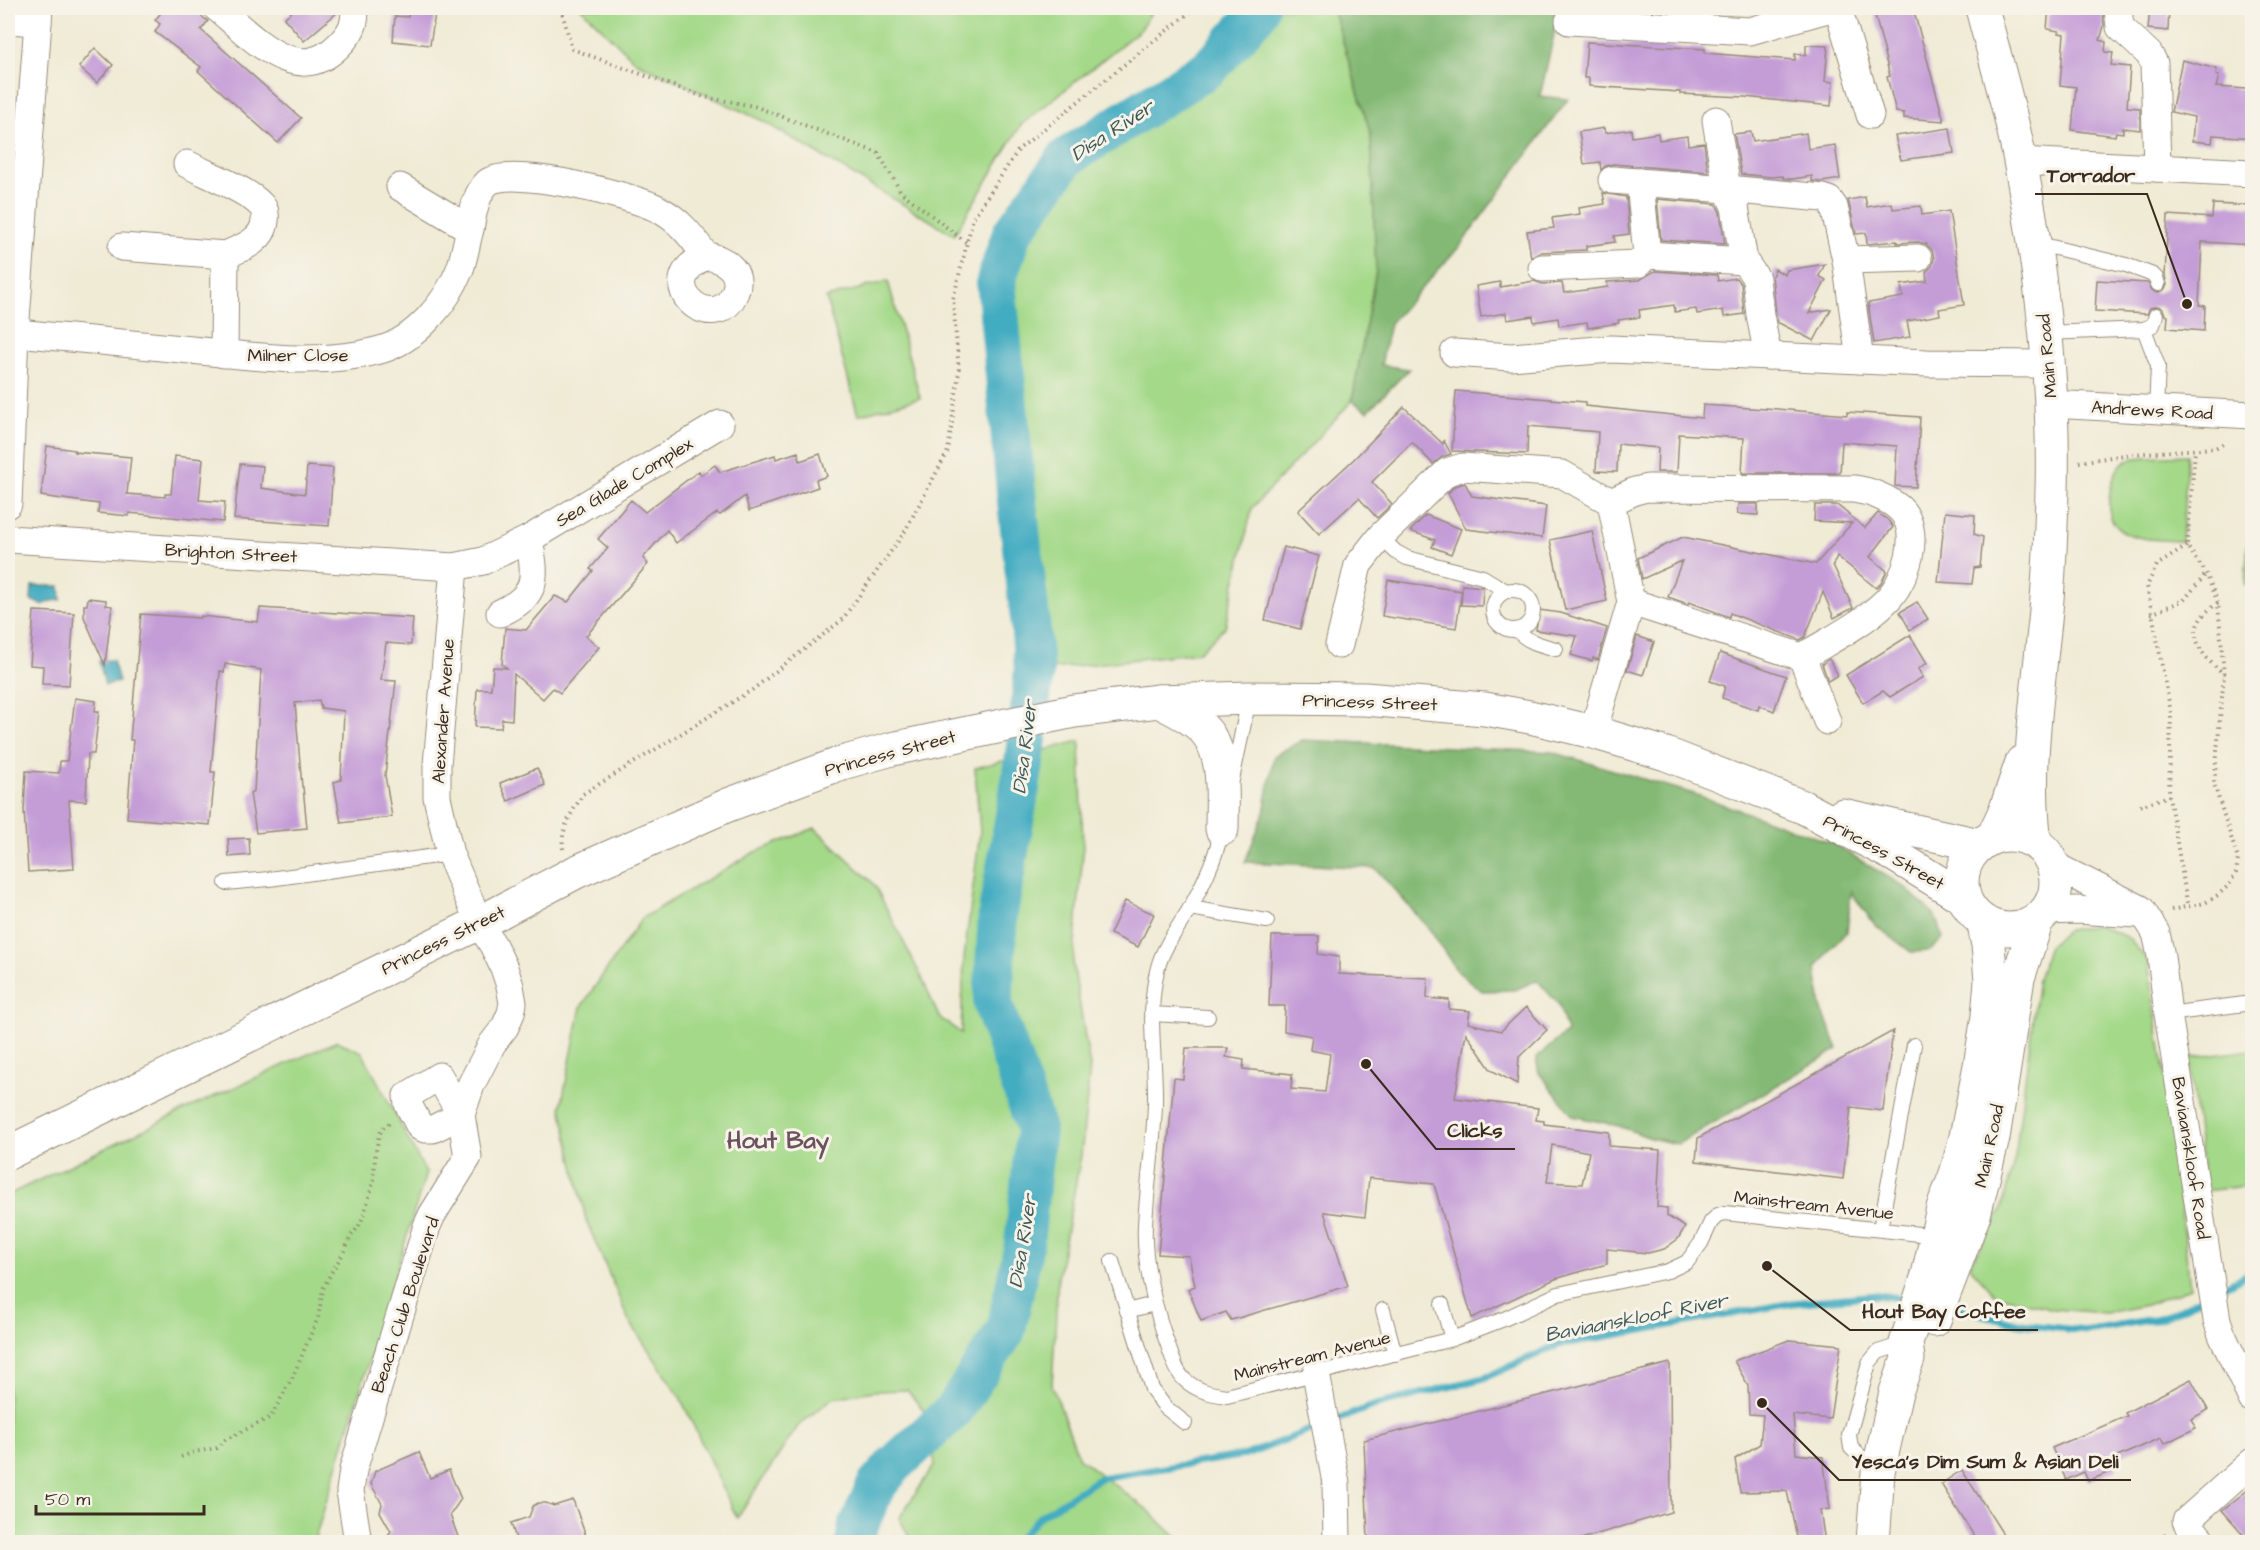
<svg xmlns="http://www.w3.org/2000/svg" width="2260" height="1550" font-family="'Architects Daughter',sans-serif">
<rect width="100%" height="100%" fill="#f7f3e8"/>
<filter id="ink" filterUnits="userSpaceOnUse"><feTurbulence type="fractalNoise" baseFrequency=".0167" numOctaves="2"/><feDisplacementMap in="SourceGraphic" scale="12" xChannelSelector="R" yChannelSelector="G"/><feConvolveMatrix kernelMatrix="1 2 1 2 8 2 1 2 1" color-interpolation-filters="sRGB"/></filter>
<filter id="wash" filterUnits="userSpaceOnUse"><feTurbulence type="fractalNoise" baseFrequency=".008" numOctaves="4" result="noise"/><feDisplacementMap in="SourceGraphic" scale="24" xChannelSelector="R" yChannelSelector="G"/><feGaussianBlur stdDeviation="1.35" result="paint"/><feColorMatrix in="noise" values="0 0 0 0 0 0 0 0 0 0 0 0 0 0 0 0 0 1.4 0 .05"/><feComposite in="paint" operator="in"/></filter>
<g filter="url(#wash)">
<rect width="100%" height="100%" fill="#f0ebd5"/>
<g fill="#a4d989" stroke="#708254" stroke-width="1.5">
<polygon points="581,8 1154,8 1141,29 1021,125 954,235 763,121 636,62"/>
<polygon points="1259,8 1333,8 1371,135 1376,271 1352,401 1252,508 1225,627 1199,652 1034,671 1030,619 1018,512 996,281 1012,233 1067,157 1208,68 1257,14"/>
<polygon points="888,281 920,398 858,415 826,298"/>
<path d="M2187 455 2182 541C2143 539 2098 541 2111 487 2114 476 2117 466 2127 460 2135 456 2176 456 2187 455Z"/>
<polygon points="2252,482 2252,585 2245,585"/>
<polygon points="1080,741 1083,853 1073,963 1090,1067 1081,1156 1058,1277 1052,1385 1079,1458 1148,1510 1181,1542 1096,1542 1090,1534 1062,1542 912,1542 899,1518 935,1464 925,1412 907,1390 874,1391 833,1398 798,1426 737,1518 680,1397 629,1321 586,1220 561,1107 581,1007 642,918 753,853 815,828 874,884 922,978 939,1017 961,1033 964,958 980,832 975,768"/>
<polygon points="2098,925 2129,938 2148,962 2171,1118 2190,1288 2146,1305 2106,1313 2054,1309 1994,1294 1969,1266 2001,1211 2015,1158 2038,979 2049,946 2067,930"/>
<polygon points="337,1041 362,1052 426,1173 314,1542 8,1542 8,1195 191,1107"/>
<polygon points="2252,1050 2252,1185 2205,1191 2189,1058"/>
</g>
<g fill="#83b975" stroke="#5f724a" stroke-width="1.5">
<polygon points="1333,8 1560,8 1540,96 1568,99 1460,246 1390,323 1381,365 1409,369 1368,411 1352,401 1376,271 1371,135"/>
<polygon points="1302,740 1552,752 1694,794 1832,843 1903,886 1934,914 1943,938 1930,951 1911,952 1875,925 1851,892 1847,932 1830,949 1816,968 1821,1007 1838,1049 1678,1144 1653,1139 1619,1126 1573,1116 1539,1073 1536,1058 1567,1032 1559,1005 1537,980 1515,990 1482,991 1457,971 1430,930 1375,868 1245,862 1264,813 1274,756"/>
</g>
<g fill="#42acc1" stroke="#3e6b70" stroke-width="1.5">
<polygon points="32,586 60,586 61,600 51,601 42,605 31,600"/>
<polygon points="113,660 119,682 105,685 99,661"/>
</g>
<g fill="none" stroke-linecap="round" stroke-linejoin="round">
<g stroke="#42acc1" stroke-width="7">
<polyline points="2217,1290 2252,1272"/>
<polyline points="1949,1306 2020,1324 2086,1331 2165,1317 2208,1295"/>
<polyline points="1331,1422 1376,1405 1484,1378 1558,1345 1793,1303 1878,1295 1911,1300"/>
<polyline points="1016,1542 1040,1516 1100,1478 1246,1455 1321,1426"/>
</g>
<polyline stroke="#42acc1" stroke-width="40" points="855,1542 857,1529 876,1486 894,1465 954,1410 1006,1330 1024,1244 1036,1129 993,1004 998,913 1024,764 1034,671 1030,619 1018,512 996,281 1012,233 1067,157 1209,68 1257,14 1259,8"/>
</g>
<g id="blocks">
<g fill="#c49dd7" fill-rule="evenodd">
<polygon points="165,8 202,8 202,17 208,21 201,30 301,118 278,143 198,71 201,67 155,32 160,24 155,20"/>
<polygon points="296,8 339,8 339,11 304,41 284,18"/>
<polygon points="409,8 436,8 430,45 393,41 395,16 408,17"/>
<polygon points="1873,8 1913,8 1944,121 1904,118 1904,113 1896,112 1887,77 1890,76 1884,53 1885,53"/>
<polygon points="2049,8 2103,8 2104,26 2100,40 2106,42 2105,52 2113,53 2111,65 2130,67 2127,107 2140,108 2140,130 2123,128 2123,133 2116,132 2115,136 2072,130 2076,87 2060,85 2064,34 2058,33 2059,31 2047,29"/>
<polygon points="2150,8 2169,8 2168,31 2148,29"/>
<polygon points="1587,42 1705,49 1705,53 1795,60 1795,54 1806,55 1806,45 1828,46 1825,81 1833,82 1831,106 1745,97 1680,94 1680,92 1589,86 1589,78 1584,78"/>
<polygon points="95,48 113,65 97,83 79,67"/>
<polygon points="2182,60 2217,69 2216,75 2219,76 2216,87 2247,89 2247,101 2253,101 2253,138 2213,135 2212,143 2192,141 2194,117 2171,112"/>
<polygon points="1604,128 1605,133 1631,129 1632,137 1658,133 1659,140 1687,136 1688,145 1704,143 1708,172 1613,164 1606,166 1601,170 1600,162 1584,164 1579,132"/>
<polygon points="1950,128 1954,153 1901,160 1895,136"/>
<polygon points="1751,132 1753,141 1806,133 1808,149 1835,145 1840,179 1822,182 1812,181 1812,176 1792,179 1783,178 1783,176 1771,177 1741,174 1734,134"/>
<polygon points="1603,193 1626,197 1629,234 1614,236 1615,242 1586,246 1586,250 1541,252 1531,258 1527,231 1554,228 1552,218 1580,214 1579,208 1605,204"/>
<polygon points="1865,197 1867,207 1892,203 1893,209 1921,206 1922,215 1949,211 1964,305 1939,309 1940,315 1907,321 1910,337 1874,343 1868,303 1903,297 1901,285 1927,281 1926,272 1932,266 1934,258 1932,250 1926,244 1918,242 1897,243 1897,241 1867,244 1866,233 1856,234 1848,200"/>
<polygon points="1657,199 1716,204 1720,212 1725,244 1661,240"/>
<polygon points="2213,204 2253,206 2253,245 2202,242 2199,305 2205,306 2204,331 2167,328 2168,316 2165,315 2163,309 2158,306 2150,308 2147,314 2095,311 2097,280 2148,283 2152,290 2156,293 2164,290 2167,285 2165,276 2168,215 2212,218"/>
<polygon points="1825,264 1819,276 1826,280 1809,313 1831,309 1814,341 1777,322 1772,276 1775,269 1785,275 1787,270"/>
<polygon points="1655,271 1717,275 1718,281 1736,278 1741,284 1744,314 1724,317 1723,310 1697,314 1696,309 1675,312 1674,305 1639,310 1640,317 1618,320 1619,323 1588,328 1587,322 1559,326 1558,318 1534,322 1533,316 1507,320 1506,313 1481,317 1476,286 1500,282 1500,287 1534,281 1543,284 1562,283 1564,293 1608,287 1607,282 1639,280"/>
<polygon points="1456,391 1585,402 1585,406 1702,418 1703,405 1766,409 1766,408 1847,415 1847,412 1920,417 1916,487 1895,486 1897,446 1842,442 1840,473 1742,473 1744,438 1679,434 1677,472 1657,472 1658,448 1618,444 1617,472 1596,471 1598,432 1528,426 1527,454 1452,451"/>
<polygon points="1404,407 1443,444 1444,441 1451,454 1442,457 1433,464 1412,442 1372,482 1392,504 1377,518 1359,498 1319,534 1298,511 1354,459"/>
<polygon points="47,446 75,450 74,452 131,457 127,494 165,497 165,494 171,494 175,456 203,459 199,500 225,502 223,522 129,513 129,516 98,513 99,504 41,496"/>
<polygon points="798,452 800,461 820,454 827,476 816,480 818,487 749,511 745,496 720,515 717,513 676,543 667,530 643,558 648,564 586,636 599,647 560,693 553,688 543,699 514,674 512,720 502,719 501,728 475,727 477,689 491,689 493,667 507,668 502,664 505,628 526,630 555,596 568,602 593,571 590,569 608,548 598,539 631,500 645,512 699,471 701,475 715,465 720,472 775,455 776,459"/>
<polygon points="240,464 263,466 261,488 305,494 307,466 333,468 329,526 234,519"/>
<polygon points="1465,483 1472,496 1546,506 1542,538 1466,529 1448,493 1455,486"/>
<polygon points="1738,504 1758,504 1758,515 1737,514"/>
<polygon points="1815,505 1837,505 1865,528 1878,513 1888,520 1893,527 1870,557 1887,571 1881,583 1876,588 1837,556 1833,565 1853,608 1834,618 1823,592 1805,637 1800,640 1730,613 1729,617 1689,602 1688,604 1668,597 1682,561 1642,579 1638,558 1683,537 1816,564 1852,523 1814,521"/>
<polygon points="1945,512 1975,515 1974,534 1983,537 1980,567 1974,568 1972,584 1938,582"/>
<polygon points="1426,515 1461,529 1451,554 1432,547 1435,540 1410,531"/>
<polygon points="1592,531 1607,601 1565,610 1550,540"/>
<polygon points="1284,547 1319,556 1300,629 1265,620"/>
<polygon points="1388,580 1462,591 1456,628 1382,616"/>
<polygon points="1462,585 1483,587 1482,606 1461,605"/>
<polygon points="88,598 106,600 106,605 112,606 105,665 84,617 84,605 87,605"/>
<polygon points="1917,602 1928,619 1910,630 1900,612"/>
<polygon points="260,608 413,618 411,645 386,643 381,680 396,681 385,775 392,817 341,823 334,782 341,780 344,711 321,708 319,700 295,703 302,787 303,787 307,828 256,833 250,793 254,791 261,670 225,664 224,672 220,671 211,772 215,772 210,825 127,818 133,740 130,740 141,614 200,618 201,616 258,622"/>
<polygon points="1539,610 1561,613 1607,628 1598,660 1593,658 1592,661 1571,655 1577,636 1536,630"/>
<polygon points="34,611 74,613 69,685 42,684 43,666 30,665"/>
<polygon points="1910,635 1927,663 1918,669 1923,677 1890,697 1883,691 1863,703 1846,675"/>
<polygon points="1637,636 1654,642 1643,675 1627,670"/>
<polygon points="1720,653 1786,676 1774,711 1759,705 1758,710 1722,698 1725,686 1710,681"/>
<polygon points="1829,659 1838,675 1828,681 1822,664"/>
<polygon points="75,698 96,701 95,711 99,711 94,754 88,754 86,801 69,800 74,869 28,872 24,810 26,771 59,773 60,761 67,761"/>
<polygon points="537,768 545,785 508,801 500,783"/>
<polygon points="249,838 250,855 229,857 228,839"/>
<polygon points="1125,901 1154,914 1138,947 1110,934"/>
<path d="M1272 936H1319L1318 954 1339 957V974L1428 978 1427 998 1449 1000V1009L1470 1011 1468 1023 1501 1031 1526 1007 1547 1030 1519 1057 1517 1084 1491 1070 1466 1033 1455 1098 1538 1108 1536 1120 1544 1121V1124L1609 1132V1146L1660 1150 1657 1207 1667 1208V1216L1685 1227 1678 1239 1664 1249 1648 1253 1607 1249V1264L1555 1279 1472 1318 1434 1184 1369 1178 1365 1217 1324 1212 1348 1286 1231 1320 1226 1312 1201 1321 1188 1289 1195 1286 1189 1256 1158 1254 1174 1078 1183 1079 1186 1048H1228L1226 1057 1244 1060 1243 1069 1292 1074 1291 1089 1325 1092 1330 1054 1310 1050 1312 1036 1284 1031 1285 1006H1269ZM1552 1145 1589 1152 1582 1184 1547 1182Z"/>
<polygon points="1893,1031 1883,1111 1851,1107 1843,1179 1696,1161 1698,1138"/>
<polygon points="1789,1340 1841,1345 1830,1419 1793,1415 1796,1454 1823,1457 1830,1509 1820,1510 1825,1542 1798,1542 1787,1491 1740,1492 1735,1459 1760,1444 1763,1415 1749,1414 1748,1385 1734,1361"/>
<polygon points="1670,1363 1671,1512 1571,1542 1368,1542 1364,1440"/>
<polygon points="2191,1379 2208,1410 2191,1419 2196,1428 2164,1444 2161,1438 2113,1459 2117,1469 2088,1481 2084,1472 2066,1480 2052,1448 2127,1416 2125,1413"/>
<polygon points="419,1452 430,1478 449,1470 461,1499 450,1515 460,1542 383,1542 391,1531 380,1512 382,1504 371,1484 375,1471"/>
<polygon points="1962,1470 2008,1542 1978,1542 1941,1484"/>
<polygon points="2253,1486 2253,1542 2250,1542 2222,1510"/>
<polygon points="573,1500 588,1542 517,1542 511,1523 529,1517 533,1506 538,1503 546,1503 554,1506"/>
</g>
</g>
</g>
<g filter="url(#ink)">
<use href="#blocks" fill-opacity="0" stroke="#968a7a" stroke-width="1.5"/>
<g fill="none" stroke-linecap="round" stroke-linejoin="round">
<g stroke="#968a7a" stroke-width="16">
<g id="lane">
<polyline points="2035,243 2126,265 2153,275 2156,278 2158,284"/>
<polyline points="2144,329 2158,366 2156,410"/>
<polyline points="2047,333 2144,329 2153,325 2156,315"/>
<polyline points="1380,537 1396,552 1407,558 1483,577 1506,591"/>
<circle cx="1513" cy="610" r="20"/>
<path d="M1517 630C1527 642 1541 645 1556 649"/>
<polyline points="1232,780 1249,699"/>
<path d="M1222 828C1217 856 1204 883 1190 908 1179 927 1164 945 1158 967 1146 1012 1156 1057 1155 1103 1154 1143 1147 1184 1145 1225 1143 1263 1154 1304 1166 1340 1171 1352 1175 1372 1186 1381 1198 1391 1211 1394 1227 1396L1452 1339 1504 1319 1558 1294 1668 1271 1687 1262 1701 1243 1711 1222 1718 1215 1725 1213 1938 1236"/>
<polyline points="226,883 269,879 450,854"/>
<polyline points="1190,908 1267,921"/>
<polyline points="1151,1014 1208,1017"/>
<polyline points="2168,1014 2252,1003"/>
<polyline points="1880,1229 1914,1045"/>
<polyline points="1112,1261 1152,1389 1165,1407 1185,1423"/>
<polyline points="1442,1304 1452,1339"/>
<polyline points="1383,1310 1395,1354"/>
<polyline points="1127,1311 1154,1304"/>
<polyline points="1876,1470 1851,1448 1849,1435 1869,1363 1878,1352 1906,1343"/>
</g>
</g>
<g stroke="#968a7a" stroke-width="29">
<g id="street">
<path d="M217 8C252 36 296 89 339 45 350 34 357 23 354 8"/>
<polyline points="1838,8 1870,115"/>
<polyline points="2118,8 2120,27 2149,54 2154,63 2157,168"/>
<polyline points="8,20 38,22"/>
<polyline points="1569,21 1750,31 1831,8"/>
<polyline points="2020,161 2252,173"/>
<path d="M187 164C206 174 246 189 260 204 265 208 266 214 265 221 263 241 242 248 225 255L224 354"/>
<polyline points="1612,180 1727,189 1716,120"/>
<polyline points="1640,182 1647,255"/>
<polyline points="400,187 470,229"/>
<polyline points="122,247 225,255"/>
<polyline points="1846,260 1918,258"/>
<polyline points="1542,268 1638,264 1647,255 1744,261"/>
<path d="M15 333C73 338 132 344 191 350 252 356 320 367 380 350 416 340 447 302 460 269 464 258 466 245 469 233 473 216 474 196 487 183 506 164 635 196 658 209 680 220 692 237 706 256 723 258 744 271 735 292 716 340 647 283 706 256"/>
<polyline points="1454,353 1511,357 1611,349 1927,363 2050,364"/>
<polyline points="1768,356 1760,315 1756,278 1744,261 1735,207 1727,189 1823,198 1829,200 1834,207 1846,260 1860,360"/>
<polyline points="2051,404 2252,415"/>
<path d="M1611 502 1635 491 1647 488 1854 489C1870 491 1888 498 1900 509 1923 532 1906 582 1886 601 1863 624 1830 640 1802 657L1631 602"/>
<polyline points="8,504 15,333 39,8"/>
<polyline points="8,539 454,567 483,561 529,539 720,424"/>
<path d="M500 613C539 595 536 578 529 539"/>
<polyline points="1339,645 1358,565 1380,537 1447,472 1463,467 1562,474 1611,502 1631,602 1593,732"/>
<polyline points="1802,657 1827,721"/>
<polyline points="2053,865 2141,909 2156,933 2161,956 2168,1014 2217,1320 2222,1335 2252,1399"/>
<polyline points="2046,911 2077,910 2137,914"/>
<polygon points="439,1076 461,1115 433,1129 425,1129 420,1127 408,1104 407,1096"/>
<polyline points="1316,1373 1336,1483 1337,1542"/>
<polyline points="358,1542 350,1491 353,1470 427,1226 432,1215 468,1157 461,1115 471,1085 492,1044 505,1027 511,1013 513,1003 510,986 504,968 493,945 479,923 450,854 437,797 437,765 454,567"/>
<polyline points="2203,1542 2186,1521 2252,1462"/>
</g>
</g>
<g stroke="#968a7a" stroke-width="35">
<g id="secondary">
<path d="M1159 701C1175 710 1199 720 1209 736 1226 761 1222 800 1222 829"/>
<polyline points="1843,815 1980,845"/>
<polyline points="8,1153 479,923 576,872 728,805 842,763 892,749 1074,711 1159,701 1249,698 1365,699 1485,709 1530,717 1593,732 1666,754 1803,807 1896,856 1964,898"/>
</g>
</g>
<g stroke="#968a7a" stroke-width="35">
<g id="primary">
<path d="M1982 8C1995 59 2011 110 2020 161 2041 270 2055 380 2052 490 2051 540 2049 590 2043 639 2036 708 2026 773 2035 842"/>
<circle cx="2009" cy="882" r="47"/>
<polyline points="1993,837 2006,809 2022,762"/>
<polyline points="1934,1320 1974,1215 1993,1138 2018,978 2037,920"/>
<polyline points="1873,1542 1878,1472 1896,1392 1908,1359 1906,1343 1928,1275 1943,1208 1956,1174 1966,1137 1980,1066 1988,1016 1991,981 1988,945 1983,921"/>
</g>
</g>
<g stroke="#968a7a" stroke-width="4" stroke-dasharray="1.5 4.5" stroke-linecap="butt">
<polyline points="561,8 572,49 704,97 754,106 878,153 901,192 967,243"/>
<polyline points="2079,462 2132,454 2215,448 2223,444"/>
<polyline points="2187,546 2157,565 2147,586 2171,713 2169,796 2188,907"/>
<path d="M2218 603C2180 628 2197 651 2224 675"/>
<polyline points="2151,614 2184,600 2206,574"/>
<polyline points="2140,806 2169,796"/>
<path d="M563 849C560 828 573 811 583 794L752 690 842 620 904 533 948 451 959 372 953 300 973 218 1019 149 1190 12 1193 8"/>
<polyline points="2171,910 2205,903 2218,895 2229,885 2236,873 2238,859 2214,784 2224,675 2218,603 2206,573 2187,546 2195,450"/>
<polyline points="181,1457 194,1452 217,1448 225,1440 271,1417 293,1376 318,1318 323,1289 331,1273 344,1252 351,1236 359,1226 364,1215 374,1179 375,1156 379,1135 383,1128 391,1122"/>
<polyline points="2155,1542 2167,1534"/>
</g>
<use href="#lane" stroke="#fff" stroke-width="14"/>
<use href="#street" stroke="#fff" stroke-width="27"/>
<use href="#secondary" stroke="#fff" stroke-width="33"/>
<use href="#primary" stroke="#fff" stroke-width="33"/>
</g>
</g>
<g text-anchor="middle" stroke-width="6" stroke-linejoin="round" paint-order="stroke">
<g font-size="18" fill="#3b2a1e" stroke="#f7f3e8">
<text x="298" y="361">Milner Close</text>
<text transform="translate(2047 356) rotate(-95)" y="6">Main Road</text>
<text transform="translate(2152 410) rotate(3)" y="6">Andrews Road</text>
<text transform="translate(624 482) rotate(-31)" y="6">Sea Glade Complex</text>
<text transform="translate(231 553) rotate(3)" y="6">Brighton Street</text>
<text transform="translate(1370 702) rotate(2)" y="6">Princess Street</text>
<text transform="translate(443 711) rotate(-86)" y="6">Alexander Avenue</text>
<text transform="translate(890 753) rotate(-15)" y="6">Princess Street</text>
<text transform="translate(1884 852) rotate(29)" y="6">Princess Street</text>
<text transform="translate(443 940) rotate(-26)" y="6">Princess Street</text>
<text transform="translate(1989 1146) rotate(-78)" y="6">Main Road</text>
<text transform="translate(2191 1158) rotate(81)" y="6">Baviaanskloof Road</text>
<text transform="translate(1814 1205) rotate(6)" y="6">Mainstream Avenue</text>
<text transform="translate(405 1305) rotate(-72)" y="6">Beach Club Boulevard</text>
<text transform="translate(1312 1356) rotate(-14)" y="6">Mainstream Avenue</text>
</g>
<g font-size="20" font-style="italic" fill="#3d5857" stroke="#f7f3e8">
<text transform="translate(1112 130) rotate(-33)" y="7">Disa River</text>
<text transform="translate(1024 747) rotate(-83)" y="7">Disa River</text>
<text transform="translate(1022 1241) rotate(-81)" y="7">Disa River</text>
<text transform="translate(1636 1317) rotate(-11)" y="7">Baviaanskloof River</text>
</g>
<g font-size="24" font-weight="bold" fill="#6b525f" stroke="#f7f3e8">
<text x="778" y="1148">Hout Bay</text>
</g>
</g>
<path fill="none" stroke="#3b2a1e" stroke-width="2" d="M2187 304L2147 194H2035M1366 1064L1436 1149H1515M1767 1266L1850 1330H2038M1762 1403L1839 1480H2131"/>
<g fill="#3b2a1e" stroke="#f7f3e8" stroke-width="2">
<circle cx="2187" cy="304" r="6"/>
<circle cx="1366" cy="1064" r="6"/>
<circle cx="1767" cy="1266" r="6"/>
<circle cx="1762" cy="1403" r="6"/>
</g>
<g font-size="20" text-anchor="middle" font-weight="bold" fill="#3b2a1e" stroke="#f7f3e8" stroke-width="6" stroke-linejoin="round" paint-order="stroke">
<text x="2091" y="182">Torrador</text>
<text x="1475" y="1137">Clicks</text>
<text x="1944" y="1318">Hout Bay Coffee</text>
<text x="1985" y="1468">Yesca's Dim Sum &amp; Asian Deli</text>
</g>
<rect width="2260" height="1550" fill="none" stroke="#f7f3e8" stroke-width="30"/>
<path d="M36 1505v9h168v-9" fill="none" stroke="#3b2a1e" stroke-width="3"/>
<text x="45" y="1505" font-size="18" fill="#3b2a1e" stroke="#f7f3e8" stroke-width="4.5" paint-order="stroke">50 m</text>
</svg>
